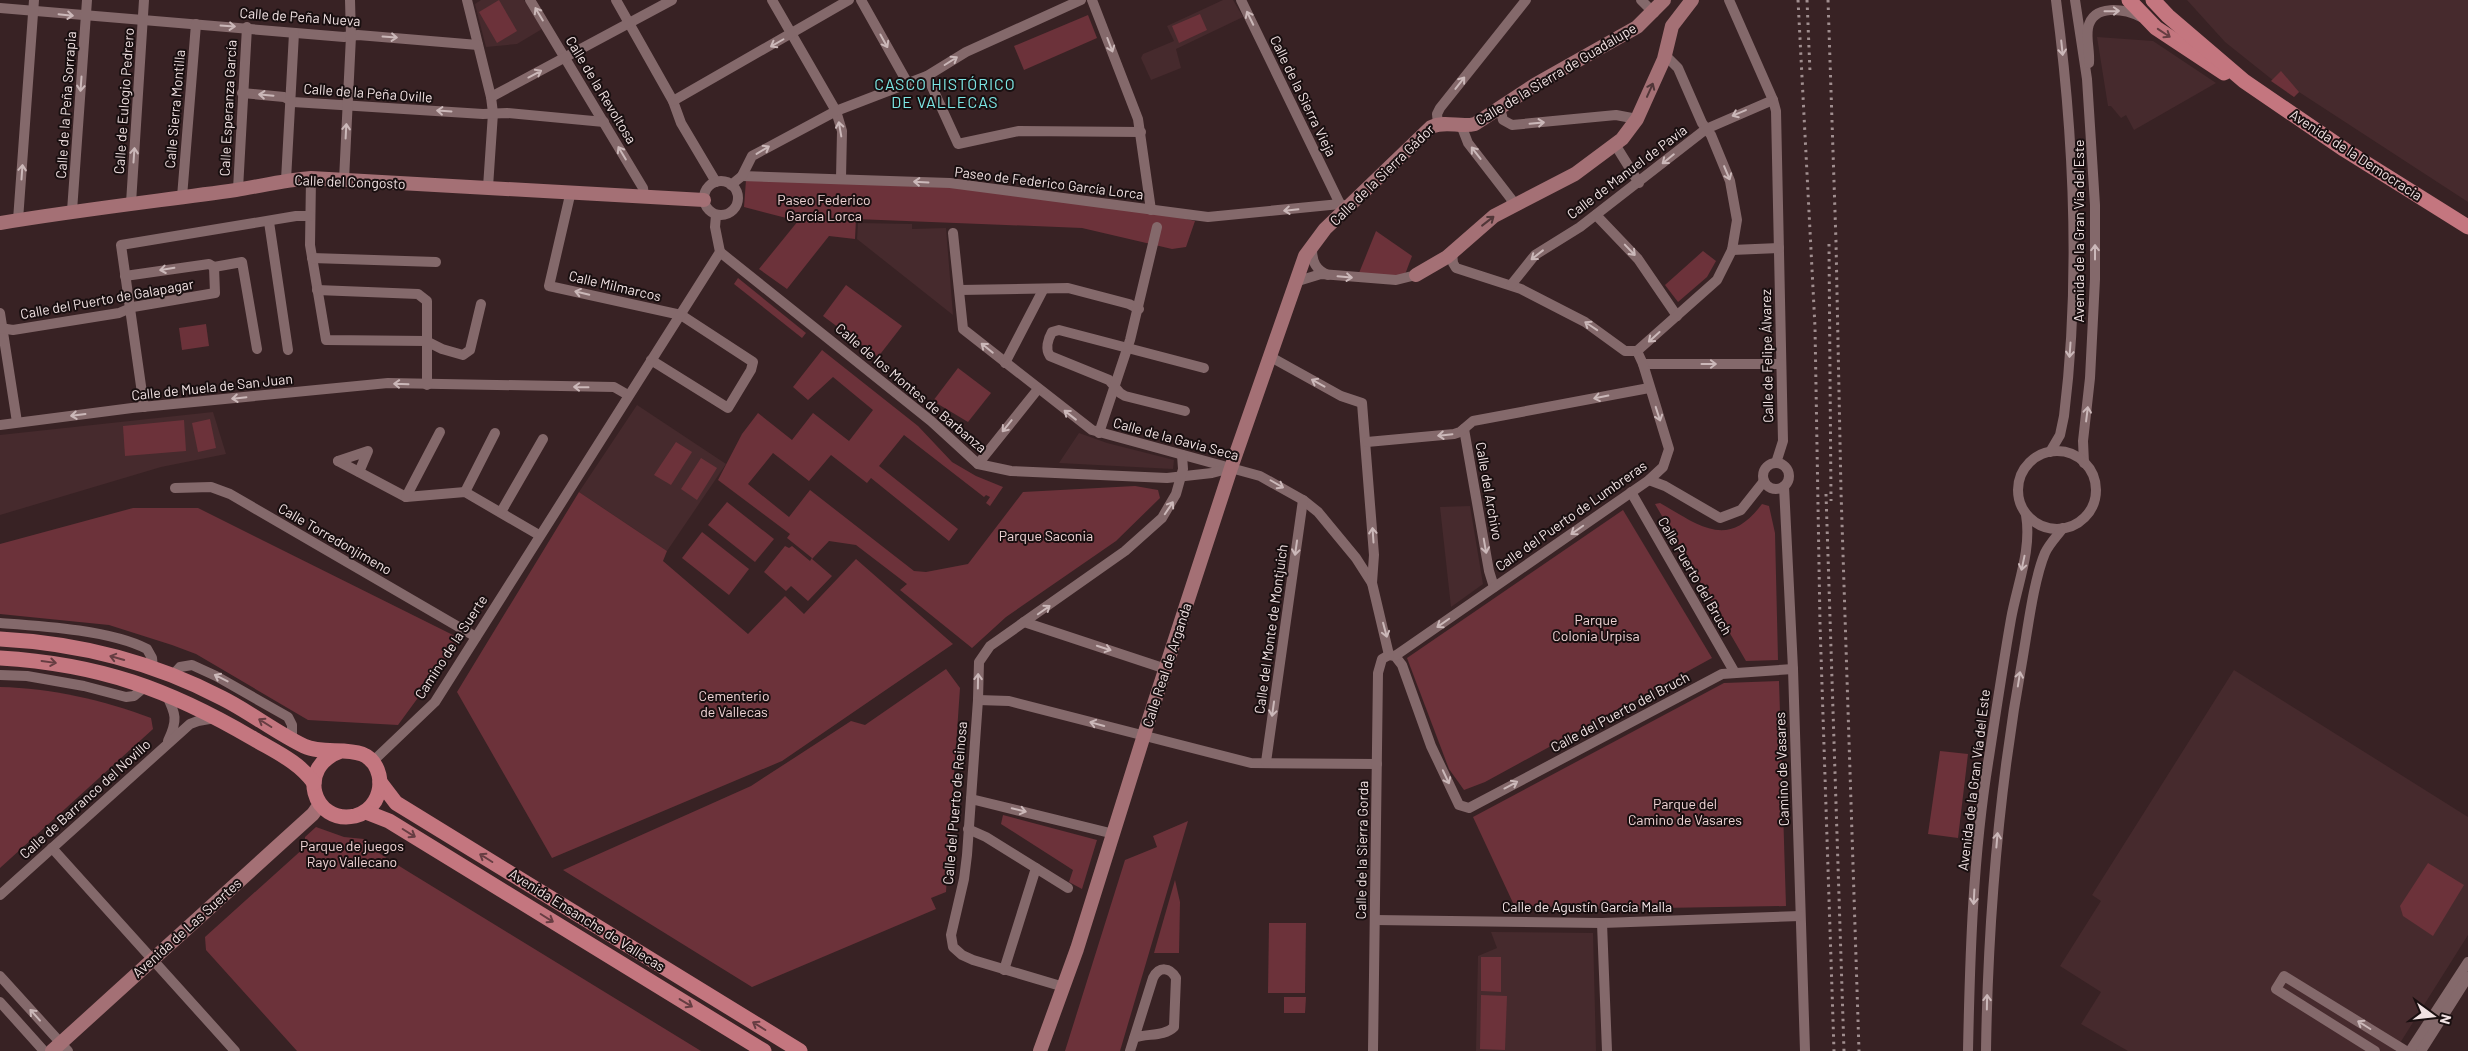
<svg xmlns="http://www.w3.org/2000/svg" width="2468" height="1051" font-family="Barlow,sans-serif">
<rect width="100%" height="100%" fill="#382224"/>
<g fill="#462a2d">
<polygon points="481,0 524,0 542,29 517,44 486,47 475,4"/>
<polygon points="1223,0 1233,0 1243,17 1176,49 1181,68 1151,80 1141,58 1143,54 1174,41 1167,26"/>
<polygon points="2187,0 2468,0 2468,202 2299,92 2294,97 2225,42"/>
<polygon points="2097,37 2153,41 2216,83 2134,130 2126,115 2121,118 2111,106 2108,106"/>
<polygon points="858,223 912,224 912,229 946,228 953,315 857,239"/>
<polygon points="637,405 726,464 667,551 579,492"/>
<polygon points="213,412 226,454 161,467 0,515 0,435"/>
<polygon points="1079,433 1107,443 1174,460 1173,469 1059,463"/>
<polygon points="1470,506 1483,584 1451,607 1440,507"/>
<polygon points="2234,670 2468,817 2468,935 2395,1051 2128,1051 2081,1024 2101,992 2060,966 2101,901 2092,895"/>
<polygon points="1491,932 1593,933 1596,1051 1476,1051 1478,956 1497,948"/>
</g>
<g fill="#6c323a">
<polygon points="499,0 517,31 497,43 479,12"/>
<polygon points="1200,14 1207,30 1179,43 1172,26"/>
<polygon points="1088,15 1097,38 1024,70 1014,46"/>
<polygon points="2281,71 2299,92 2294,97 2271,81"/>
<polygon points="746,180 950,183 1143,209 1195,221 1186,247 1172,249 1082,228 856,219 855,239 829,236 787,289 759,269 798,221 744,207"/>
<polygon points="1376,231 1412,256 1404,277 1359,273"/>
<polygon points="1703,251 1716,261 1707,277 1678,302 1665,285"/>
<polygon points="738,278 806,333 802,338 734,284"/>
<polygon points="846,285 902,326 878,357 823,316"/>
<polygon points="206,324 209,346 182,350 179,328"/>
<polygon points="822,350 918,426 952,462 976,476 1003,487 990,506 986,503 990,497 986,495 984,497 904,435 879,466 958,529 949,541 871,478 867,483 831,455 809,481 773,453 748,484 789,517 810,490 914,571 926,572 968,564 1023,492 1135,486 1158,490 1160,498 1116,541 1006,617 972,648 900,590 907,584 856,545 829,541 812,559 832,576 808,601 791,586 786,591 764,572 785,546 789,548 792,546 810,561 812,558 787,538 790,534 718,480 742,434 758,413 792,440 813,413 849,441 873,410 833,377 808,400 793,387"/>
<polygon points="958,368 991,393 968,422 933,401"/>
<polygon points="210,419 216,448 198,452 192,423"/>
<polygon points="184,420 186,451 125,456 123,426"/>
<polygon points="676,442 692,452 671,485 654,475"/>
<polygon points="701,458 717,468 697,500 681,489"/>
<polygon points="579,492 667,551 663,561 748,634 785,596 804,614 856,559 953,644 782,761 552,858 457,692"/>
<polygon points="727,502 774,539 755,562 708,525"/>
<path d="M1660 503C1700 526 1728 550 1762 504L1769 506 1775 533 1778 660 1746 661 1655 504Z"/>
<polygon points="133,508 198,508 461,639 398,725 308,720 196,654 172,645 109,625 0,614 0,544"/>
<polygon points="1623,510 1712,658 1485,782 1464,790 1449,769 1407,658"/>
<polygon points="702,532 749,569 729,595 682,558"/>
<polygon points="946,669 960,688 946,892 931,898 936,909 752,987 563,870 751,786 851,721 865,725"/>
<polygon points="1779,681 1786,906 1601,909 1514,905 1473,817 1724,683"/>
<path d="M0 687C51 688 103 700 151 718L153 729 0 868Z"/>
<polygon points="1940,751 1968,754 1958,838 1928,834"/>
<polygon points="1003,815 1097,840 1082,889 1069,882 1073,870 1001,824"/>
<polygon points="1188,821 1120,1051 1065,1051 1125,860 1157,847 1153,836"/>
<polygon points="316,827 344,837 364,839 368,846 404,869 701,1051 297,1051 206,950 205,937 305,847 305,837"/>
<polygon points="2428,863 2464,885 2433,936 2403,916 2400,906"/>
<polygon points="1175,880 1180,902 1179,953 1154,953"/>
<polygon points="1269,923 1306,923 1305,993 1268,993"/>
<polygon points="1481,957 1501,957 1501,992 1481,991"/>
<polygon points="1481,995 1507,996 1505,1050 1480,1049"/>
<polygon points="1284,997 1306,997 1305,1013 1284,1013"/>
</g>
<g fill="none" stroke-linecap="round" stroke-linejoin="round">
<g stroke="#84696b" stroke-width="10">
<polyline points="467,0 491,97 493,113 488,187"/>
<polyline points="530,0 643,188 644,196"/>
<polyline points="616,0 673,101 681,123 716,182"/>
<polyline points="772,0 836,111 842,131 841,178"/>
<polyline points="861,0 907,82"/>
<polyline points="1092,0 1138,119 1151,210"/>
<polyline points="1241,0 1340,204"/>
<polyline points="1641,0 1654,13"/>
<polyline points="1729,0 1773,100 1776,111 1783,441 1776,463"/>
<polyline points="2075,0 2087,79 2095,205 2095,279 2090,378 2083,441 2084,463"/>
<polyline points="0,8 344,37 358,35 478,45"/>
<path d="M2089 63C2090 51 2086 39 2088 28 2093 3 2125 9 2141 17"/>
<polyline points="927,76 958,144 1019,131 1141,132"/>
<polyline points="242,93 284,97 293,102 483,114 507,113 604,122"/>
<polyline points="491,97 672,0"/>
<polyline points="673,101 849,0"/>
<polyline points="1500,108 1503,120 1512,125 1616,115 1637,119"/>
<polyline points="1438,124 1437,114 1440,108 1526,0"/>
<polyline points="1461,125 1468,143 1512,200 1510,207"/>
<polyline points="1616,146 1639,183"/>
<polyline points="742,176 950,183 1208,217 1340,204 1350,207"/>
<polyline points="311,178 310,245 326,340 426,341 442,349 463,355 470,350 481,304"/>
<polyline points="286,180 294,33"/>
<polyline points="344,180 351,36 350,0"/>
<circle cx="721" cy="198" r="17"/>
<polyline points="731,185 742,176 752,156 836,111 927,76 966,52 1081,0"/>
<polyline points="238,189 247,27"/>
<polyline points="571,191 549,286 681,315 753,362 751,370 728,408 651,360"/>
<polyline points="182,197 196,24"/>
<polyline points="131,203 144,0"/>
<polyline points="72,211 87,0"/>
<polyline points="1596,215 1638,259 1677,316"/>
<polyline points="18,220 34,0"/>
<polyline points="269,222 288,350"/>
<polyline points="953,233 963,329 1092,430 1260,476 1303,500 1318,512 1356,558 1372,583"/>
<path d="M1312 249C1312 262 1316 270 1328 275"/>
<polyline points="1732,250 1779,248"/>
<polyline points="720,252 931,421 978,464 1011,471 1167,478 1212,473 1231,468"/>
<polyline points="1452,253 1453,263 1456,268 1521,289 1585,322 1625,351 1637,351 1717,280 1732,250 1737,220 1730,181 1711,135 1702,123 1678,68 1665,55"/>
<polyline points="312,258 436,262"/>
<polyline points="214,267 242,262 257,349"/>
<polyline points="1298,281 1321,274 1396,280 1416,275"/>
<polyline points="1511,285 1535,255 1580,227 1706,129 1773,100"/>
<polyline points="317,290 418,294 427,301 427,385"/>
<polyline points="960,290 1068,288 1129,304 1139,309"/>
<polyline points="0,313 17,422"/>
<polyline points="0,328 13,330 119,313 133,307 215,293 214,267 209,264 125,276"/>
<polyline points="1269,356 1341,396 1362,403 1374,555 1372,583 1389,655 1395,656 1402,665 1431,746 1459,805 1469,808 1722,674 1793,669"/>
<polyline points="1005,363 1043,290"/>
<polyline points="1643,364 1781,364"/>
<polyline points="144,407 121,245 296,216 310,216"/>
<path d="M1185 411 1125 396 1120 393 1109 380 1050 356C1045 349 1048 339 1052 332L1059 330 1204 368"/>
<polyline points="0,425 132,408 388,383 614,387 628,395"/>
<polyline points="1464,429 1489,571 1494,587"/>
<polyline points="1099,433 1130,340 1157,227"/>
<polyline points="1367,442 1454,434 1460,432 1473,421 1649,388"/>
<circle cx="2057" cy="490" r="39"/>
<path d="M2050 452 2060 435 2064 416C2081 278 2074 137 2056 0"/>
<polyline points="338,461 406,497 465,492 539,535"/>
<polyline points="338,461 368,451 359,472"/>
<circle cx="1776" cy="476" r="13"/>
<polyline points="978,464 1038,389"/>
<polyline points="1649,480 1665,486 1720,518 1741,510 1764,481"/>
<polyline points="1784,486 1793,669 1805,1051"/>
<polyline points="175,488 211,487 230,494 476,637"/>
<polyline points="465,492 495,433"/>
<polyline points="1631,492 1735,673"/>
<polyline points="406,497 440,432"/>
<polyline points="501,512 543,439"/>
<polyline points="1024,622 1166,669"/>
<path d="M0 623C42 626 110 630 147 649L152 658 153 668"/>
<polyline points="1395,656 1649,480 1663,467 1669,449 1643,364 1637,351"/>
<polyline points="0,675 27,676 84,686 126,697 134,696 146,686"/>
<polyline points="172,676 180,667 192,665 216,676 288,717 292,725 292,739"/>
<path d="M166 694C176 714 178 720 168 741"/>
<polyline points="978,700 1009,701 1251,763 1377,764"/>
<polyline points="372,762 435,702 720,252 715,227 716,215"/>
<polyline points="1266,762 1303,500"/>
<polyline points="971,799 1114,834"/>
<polyline points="968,829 986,837 1068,888"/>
<polyline points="52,848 235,1051"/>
<polyline points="0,895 190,724 198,721 215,718"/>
<polyline points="1375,920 1602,923 1800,916"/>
<polyline points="1602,923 1607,1051"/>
<polyline points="1004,970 1036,868"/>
<polyline points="0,976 68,1051"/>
<polyline points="1064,987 973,960 962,955 953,947 951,935 964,879 967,855 978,700 979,662 990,646 1125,551 1162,518 1176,494 1183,469 1182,455"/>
<polyline points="0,1002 44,1051"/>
<path d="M1130 1051 1153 978C1159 966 1170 967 1176 978L1174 1027C1164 1037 1146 1033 1134 1038"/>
<polyline points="1373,1051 1378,673 1382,659 1389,655"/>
<path d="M1968 1051C1970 953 1973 854 1989 757 1996 711 2003 665 2011 619 2017 585 2032 550 2026 515"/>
<path d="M1986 1051C1988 919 1999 787 2023 656 2028 627 2034 579 2045 553 2049 544 2057 536 2063 528"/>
<polyline points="2375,1051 2276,989 2284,976 2406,1051"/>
<polyline points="2410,1051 2468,962"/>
<polyline points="2421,1051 2468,977"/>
</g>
<g stroke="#a47075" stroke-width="14">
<path d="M0 223C78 210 157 201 236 190 261 186 285 180 311 178L704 200"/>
<polyline points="1416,275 1447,257 1494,216 1575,174 1622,139 1637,119 1664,59 1672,26 1692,0"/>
<polyline points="52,1051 313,814 320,804"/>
<path d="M1040 1051 1077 949 1149 719 1231 468 1305 256 1325 229 1431 127C1446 120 1460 128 1475 124L1536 84 1637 27 1664 0"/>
</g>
<g stroke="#c4767f" stroke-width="15">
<polyline points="2129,0 2156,28 2224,73"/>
<polyline points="2153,0 2168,16 2244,81 2345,150 2468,227"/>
<path d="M0 639C77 643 153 662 222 698 250 712 275 732 304 746 328 758 370 738 379 775 381 784 380 792 375 801 371 808 363 814 355 816 313 825 295 767 341 751"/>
<path d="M0 658C99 664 169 689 254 739 276 752 299 762 314 783"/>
<polyline points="380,782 396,803 800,1051"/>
<polyline points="366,812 389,821 764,1051"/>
</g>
<g stroke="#a08e8f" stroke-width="3" stroke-dasharray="2.5 5" stroke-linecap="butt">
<polyline points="1798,0 1815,327 1820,624 1834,1051"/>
<polyline points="1807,0 1810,72"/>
<polyline points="1828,0 1836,242 1841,492 1859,1051"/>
<polyline points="1829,244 1831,501"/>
<polyline points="1826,494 1844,1051"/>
</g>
</g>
<defs><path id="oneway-shaft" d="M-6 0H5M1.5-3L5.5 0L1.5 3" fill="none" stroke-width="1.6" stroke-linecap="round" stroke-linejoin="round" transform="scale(1.25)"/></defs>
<g stroke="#cbb8b9">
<use href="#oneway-shaft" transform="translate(2112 11) rotate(-1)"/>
<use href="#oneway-shaft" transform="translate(539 14) rotate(-121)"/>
<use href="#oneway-shaft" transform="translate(66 15) rotate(6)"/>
<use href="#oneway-shaft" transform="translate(1250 18) rotate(-116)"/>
<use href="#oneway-shaft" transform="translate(228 26) rotate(4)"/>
<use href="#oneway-shaft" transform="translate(390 37) rotate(4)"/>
<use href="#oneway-shaft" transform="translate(884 41) rotate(61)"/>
<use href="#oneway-shaft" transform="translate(777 43) rotate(150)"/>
<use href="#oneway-shaft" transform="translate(1110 45) rotate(69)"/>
<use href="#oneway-shaft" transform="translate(2062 48) rotate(84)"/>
<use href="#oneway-shaft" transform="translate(951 61) rotate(-32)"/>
<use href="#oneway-shaft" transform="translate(535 74) rotate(-28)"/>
<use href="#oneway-shaft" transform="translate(1460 83) rotate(-52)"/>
<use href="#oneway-shaft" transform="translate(81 84) rotate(94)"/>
<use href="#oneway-shaft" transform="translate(266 95) rotate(-175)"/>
<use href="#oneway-shaft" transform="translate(444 111) rotate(-176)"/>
<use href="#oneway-shaft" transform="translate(1739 113) rotate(157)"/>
<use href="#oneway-shaft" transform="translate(1537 123) rotate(-5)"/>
<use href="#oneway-shaft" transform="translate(840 129) rotate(-100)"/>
<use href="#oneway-shaft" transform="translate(346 131) rotate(-87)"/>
<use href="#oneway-shaft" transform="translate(763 150) rotate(-31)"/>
<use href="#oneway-shaft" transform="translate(622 153) rotate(-121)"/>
<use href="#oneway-shaft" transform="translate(1476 153) rotate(-128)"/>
<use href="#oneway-shaft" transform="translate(134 155) rotate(-86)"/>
<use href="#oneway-shaft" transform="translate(1668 159) rotate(141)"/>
<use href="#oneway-shaft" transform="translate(22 172) rotate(-86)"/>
<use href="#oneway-shaft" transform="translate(1727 173) rotate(67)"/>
<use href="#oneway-shaft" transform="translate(921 182) rotate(-177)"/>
<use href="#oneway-shaft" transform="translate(1291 210) rotate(174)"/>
<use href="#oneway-shaft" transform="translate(1630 250) rotate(46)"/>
<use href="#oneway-shaft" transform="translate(2095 252) rotate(-90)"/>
<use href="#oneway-shaft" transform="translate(1537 255) rotate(142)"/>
<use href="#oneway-shaft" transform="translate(167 269) rotate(171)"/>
<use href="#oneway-shaft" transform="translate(1345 277) rotate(5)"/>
<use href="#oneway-shaft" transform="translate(582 293) rotate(-167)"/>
<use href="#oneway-shaft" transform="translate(1591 326) rotate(-146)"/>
<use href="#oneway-shaft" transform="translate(1654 337) rotate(138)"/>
<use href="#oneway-shaft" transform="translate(987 348) rotate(-141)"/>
<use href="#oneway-shaft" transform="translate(2070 350) rotate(94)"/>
<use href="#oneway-shaft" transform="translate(1709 364)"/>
<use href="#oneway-shaft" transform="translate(1318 383) rotate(-151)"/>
<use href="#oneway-shaft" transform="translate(401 384) rotate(-178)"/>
<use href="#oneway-shaft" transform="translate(581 387) rotate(-179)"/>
<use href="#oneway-shaft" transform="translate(1601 397) rotate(169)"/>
<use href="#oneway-shaft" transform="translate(239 398) rotate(174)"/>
<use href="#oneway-shaft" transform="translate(1658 414) rotate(72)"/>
<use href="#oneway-shaft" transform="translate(2087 414) rotate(-83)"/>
<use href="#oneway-shaft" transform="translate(78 415) rotate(173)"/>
<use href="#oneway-shaft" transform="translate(1070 415) rotate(-142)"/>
<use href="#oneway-shaft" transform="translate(1007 426) rotate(129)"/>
<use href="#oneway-shaft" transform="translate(1445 435) rotate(174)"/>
<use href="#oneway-shaft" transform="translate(1277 484) rotate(30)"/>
<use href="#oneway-shaft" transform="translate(1169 508) rotate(-56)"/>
<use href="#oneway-shaft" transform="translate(1577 530) rotate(145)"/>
<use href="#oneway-shaft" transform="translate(1373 535) rotate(-94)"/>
<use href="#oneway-shaft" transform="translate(1485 546) rotate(80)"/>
<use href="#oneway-shaft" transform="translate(1296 548) rotate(98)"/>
<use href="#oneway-shaft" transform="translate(2023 563) rotate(102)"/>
<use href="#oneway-shaft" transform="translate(1044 610) rotate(-35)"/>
<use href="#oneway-shaft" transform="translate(1443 623) rotate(145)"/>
<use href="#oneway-shaft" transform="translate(1385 630) rotate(75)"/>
<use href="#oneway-shaft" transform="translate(1104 648) rotate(18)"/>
<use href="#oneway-shaft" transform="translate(221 678) rotate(-153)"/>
<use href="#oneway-shaft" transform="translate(2019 679) rotate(-81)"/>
<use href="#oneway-shaft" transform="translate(978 681) rotate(-89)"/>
<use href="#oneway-shaft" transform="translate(1273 709) rotate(98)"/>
<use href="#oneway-shaft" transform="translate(1097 724) rotate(-165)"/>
<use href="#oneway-shaft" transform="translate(1446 777) rotate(65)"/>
<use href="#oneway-shaft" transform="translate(1511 785) rotate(-28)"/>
<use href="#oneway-shaft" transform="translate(1019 810) rotate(14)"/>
<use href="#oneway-shaft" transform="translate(1997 840) rotate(-85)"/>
<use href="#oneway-shaft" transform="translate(1974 897) rotate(93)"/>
<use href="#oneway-shaft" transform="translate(1987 1002) rotate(-89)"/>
<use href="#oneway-shaft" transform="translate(35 1015) rotate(-132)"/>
<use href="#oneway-shaft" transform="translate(2364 1025) rotate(-148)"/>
</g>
<g stroke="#663d42">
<use href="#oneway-shaft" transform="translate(2164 33) rotate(34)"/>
<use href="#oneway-shaft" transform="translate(117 658) rotate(-164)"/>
<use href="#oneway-shaft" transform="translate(49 662) rotate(8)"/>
<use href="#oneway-shaft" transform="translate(265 723) rotate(-148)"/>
<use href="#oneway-shaft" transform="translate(409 833) rotate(32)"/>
<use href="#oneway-shaft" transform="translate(486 858) rotate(-148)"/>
<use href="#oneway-shaft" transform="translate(547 918) rotate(32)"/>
<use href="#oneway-shaft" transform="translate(686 1003) rotate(31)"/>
<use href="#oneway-shaft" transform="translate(759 1026) rotate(-148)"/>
</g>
<g stroke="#513638">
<use href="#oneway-shaft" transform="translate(1650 90) rotate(-66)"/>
<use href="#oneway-shaft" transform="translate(1488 221) rotate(-38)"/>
</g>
<g text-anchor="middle" stroke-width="4" stroke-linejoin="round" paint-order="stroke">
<g font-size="14" fill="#f1e2e3" stroke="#190f10">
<text transform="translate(300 17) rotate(4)" y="5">Calle de Peña Nueva</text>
<text transform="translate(1556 74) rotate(-31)" y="5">Calle de la Sierra de Guadalupe</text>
<text transform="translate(601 90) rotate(59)" y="5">Calle de la Revoltosa</text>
<text transform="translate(368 93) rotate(4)" y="5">Calle de la Peña Oville</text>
<text transform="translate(1303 96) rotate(64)" y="5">Calle de la Sierra Vieja</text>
<text transform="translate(124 101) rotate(-86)" y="5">Calle de Eulogio Pedrero</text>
<text transform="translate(66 105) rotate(-86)" y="5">Calle de la Peña Sorrapia</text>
<text transform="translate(228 108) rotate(-87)" y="5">Calle Esperanza García</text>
<text transform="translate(175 109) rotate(-85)" y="5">Calle Sierra Montilla</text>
<text transform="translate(2356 155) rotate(33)" y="5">Avenida de la Democracia</text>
<text transform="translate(1627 172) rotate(-37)" y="5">Calle de Manuel de Pavía</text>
<text transform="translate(1382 175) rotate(-44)" y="5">Calle de la Sierra Gádor</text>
<text transform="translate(350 182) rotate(2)" y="5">Calle del Congosto</text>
<text transform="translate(1049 183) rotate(7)" y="5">Paseo de Federico García Lorca</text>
<text transform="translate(2079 231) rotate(-90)" y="5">Avenida de la Gran Vía del Este</text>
<text transform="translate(615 286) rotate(13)" y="5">Calle Milmarcos</text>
<text transform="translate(107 299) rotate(-10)" y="5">Calle del Puerto de Galapagar</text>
<text transform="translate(1767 356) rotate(-91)" y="5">Calle de Felipe Álvarez</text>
<text transform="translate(212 387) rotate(-6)" y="5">Calle de Muela de San Juan</text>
<text transform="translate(911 388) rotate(40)" y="5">Calle de los Montes de Barbanza</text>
<text transform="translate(1176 439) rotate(15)" y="5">Calle de la Gavia Seca</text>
<text transform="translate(1489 491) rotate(80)" y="5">Calle del Archivo</text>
<text transform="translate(1571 516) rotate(-35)" y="5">Calle del Puerto de Lumbreras</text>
<text transform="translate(335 539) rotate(30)" y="5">Calle Torredonjimeno</text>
<text transform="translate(1695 576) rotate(60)" y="5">Calle Puerto del Bruch</text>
<text transform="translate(1271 629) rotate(-82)" y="5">Calle del Monte de Montjuich</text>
<text transform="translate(451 647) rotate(-57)" y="5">Camino de la Suerte</text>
<text transform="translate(1167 665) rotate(-72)" y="5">Calle Real de Arganda</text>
<text transform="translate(1620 712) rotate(-28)" y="5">Calle del Puerto del Bruch</text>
<text transform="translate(1782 769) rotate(-92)" y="5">Camino de Vasares</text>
<text transform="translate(1974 780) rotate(-83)" y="5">Avenida de la Gran Vía del Este</text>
<text transform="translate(85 799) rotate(-42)" y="5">Calle de Barranco del Novillo</text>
<text transform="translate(955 803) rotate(-85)" y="5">Calle del Puerto de Reinosa</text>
<text transform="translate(1362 850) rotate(-89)" y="5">Calle de la Sierra Gorda</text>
<text x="1587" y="912">Calle de Agustín García Malla</text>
<text transform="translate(587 920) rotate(32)" y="5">Avenida Ensanche de Vallecas</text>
<text transform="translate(187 928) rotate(-42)" y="5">Avenida de Las Suertes</text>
</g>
<g font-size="14" fill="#efd4d5" stroke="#190f10">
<text x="824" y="205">Paseo Federico<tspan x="824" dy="16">García Lorca</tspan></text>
<text x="1046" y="541">Parque Saconia</text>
<text x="1596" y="625">Parque<tspan x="1596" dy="16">Colonia Urpisa</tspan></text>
<text x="734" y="701">Cementerio<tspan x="734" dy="16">de Vallecas</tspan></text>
<text x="1685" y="809">Parque del<tspan x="1685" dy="16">Camino de Vasares</tspan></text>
<text x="352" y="851">Parque de juegos<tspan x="352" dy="16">Rayo Vallecano</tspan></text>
</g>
<g font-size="16" letter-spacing="1" fill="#7ce7e5" stroke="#190f10">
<text x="945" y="90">CASCO HISTÓRICO<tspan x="945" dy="18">DE VALLECAS</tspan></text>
</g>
</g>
<g transform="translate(2433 1016) rotate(105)" stroke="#190f10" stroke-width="4" paint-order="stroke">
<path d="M0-4L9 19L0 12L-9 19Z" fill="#f1e2e3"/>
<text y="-8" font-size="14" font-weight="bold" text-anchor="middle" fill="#f1e2e3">N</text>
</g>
</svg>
